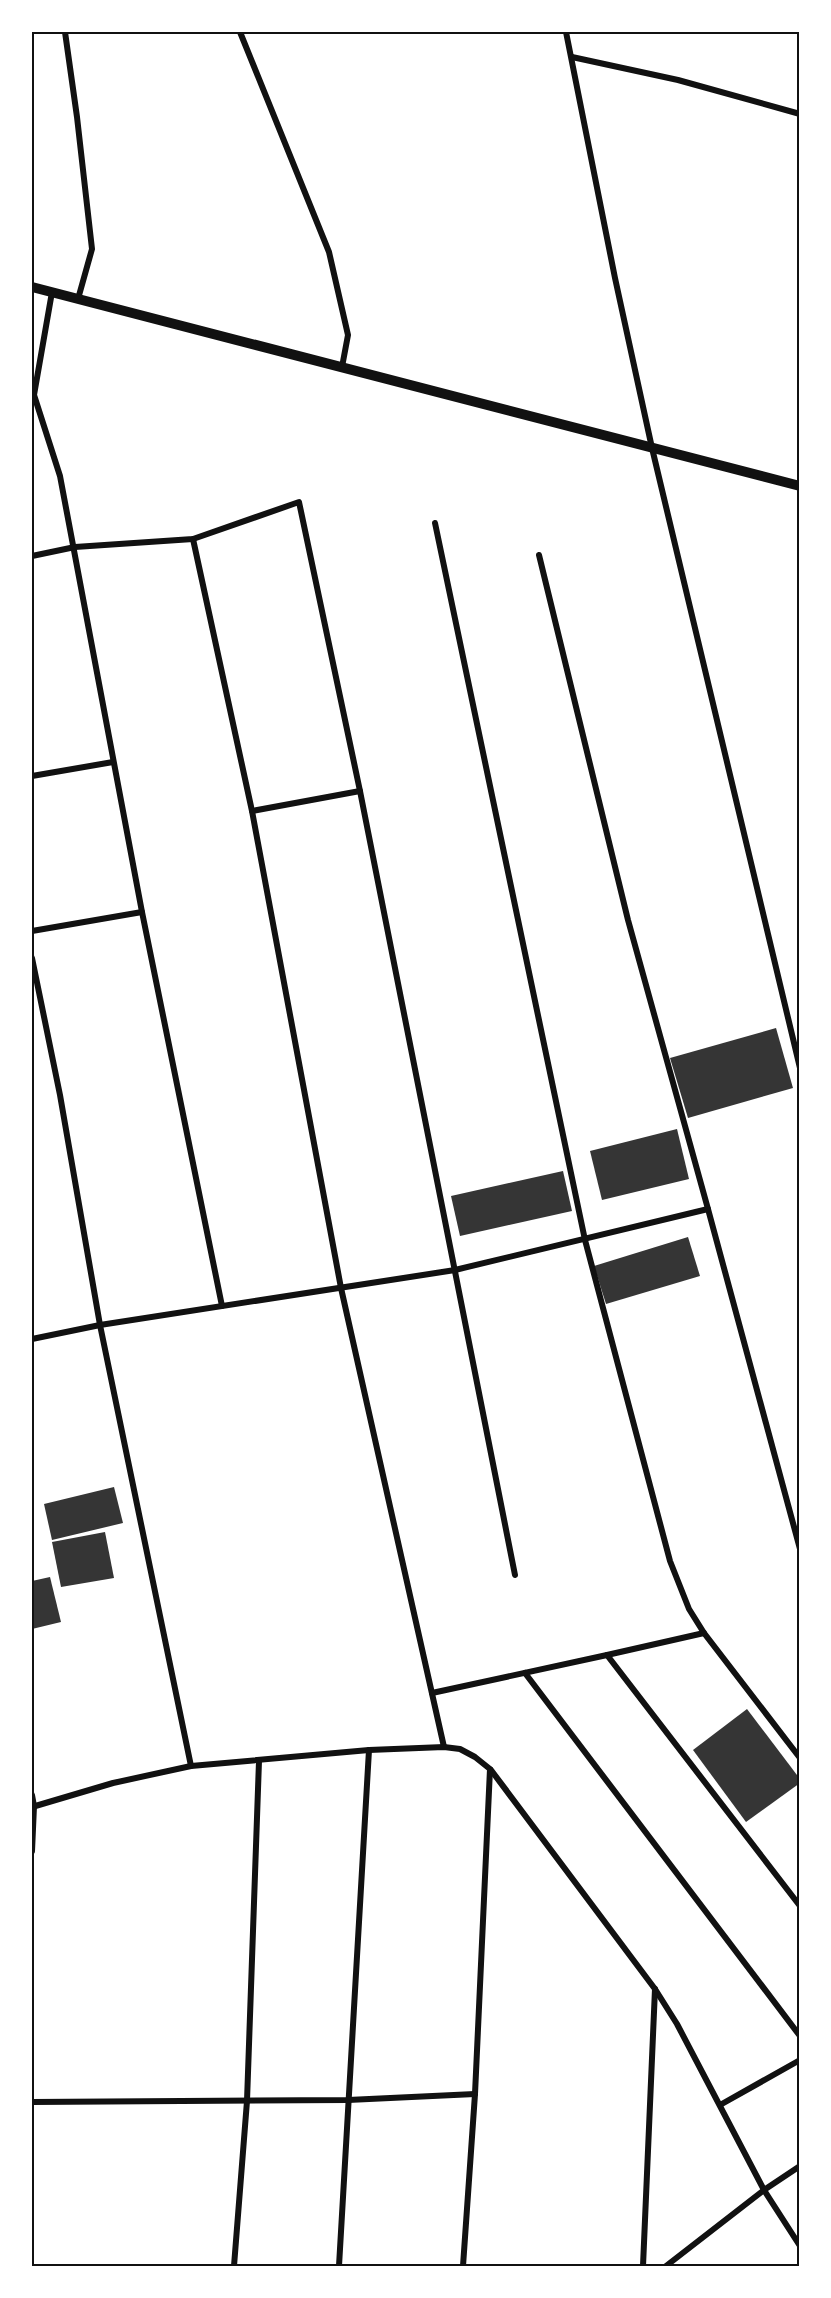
<svg xmlns="http://www.w3.org/2000/svg" width="831" height="2298" font-family="Manrope,sans-serif">
<rect width="100%" height="100%" fill="#fff"/>
<g fill="#353535">
<polygon points="776,1028 793,1088 688,1118 670,1058"/>
<polygon points="677,1129 689,1179 602,1200 590,1151"/>
<polygon points="563,1171 572,1211 460,1236 451,1196"/>
<polygon points="688,1237 700,1276 606,1304 594,1266"/>
<polygon points="114,1487 123,1523 52,1540 44,1504"/>
<polygon points="105,1532 114,1578 61,1587 52,1542"/>
<polygon points="50,1577 61,1622 32,1629 32,1581"/>
<polygon points="747,1709 800,1779 800,1783 746,1822 693,1750"/>
</g>
<g fill="none" stroke-linecap="round" stroke-linejoin="round">
<g stroke="#111" stroke-width="6">
<polyline points="65,32 77,117 92,249 78,299"/>
<polyline points="240,32 329,252 348,335 342,367"/>
<polyline points="566,32 615,278 652,448 800,1068"/>
<polyline points="572,57 678,80 800,114"/>
<polyline points="52,292 34,395 60,476 142,912"/>
<polyline points="435,523 585,1240 670,1561 689,1609 704,1633 800,1758"/>
<polyline points="193,539 252,811"/>
<polyline points="539,555 628,920 708,1209 800,1549"/>
<polyline points="32,556 75,547 193,539 299,502 360,791 515,1575"/>
<polyline points="32,776 113,762"/>
<polyline points="360,791 252,811 341,1288 444,1747"/>
<polyline points="32,931 142,912 222,1306"/>
<polyline points="32,958 60,1095 100,1325 191,1766"/>
<polyline points="32,1339 100,1325 455,1270 708,1209"/>
<polyline points="607,1655 704,1633"/>
<polyline points="525,1673 800,2036"/>
<polyline points="432,1693 607,1655 800,1906"/>
<polyline points="491,1770 655,1989 677,2024 764,2190 800,2246"/>
<polyline points="32,1795 34,1806 32,1851"/>
<polyline points="32,1807 113,1783 191,1766 369,1750 444,1747 460,1749 475,1757 490,1769 475,2094 463,2266"/>
<polyline points="32,2102 348,2100 475,2094"/>
<polyline points="720,2105 800,2060"/>
<polyline points="234,2266 247,2101 259,1761"/>
<polyline points="339,2266 369,1750"/>
<polyline points="643,2266 655,1989"/>
<polyline points="666,2266 764,2190 800,2166"/>
</g>
<polyline stroke="#111" stroke-width="10" points="32,287 800,486"/>
</g>
<rect width="831" height="2298" fill="none" stroke="#ffffff" stroke-width="66"/>
<rect x="33" y="33" width="765" height="2232" fill="none" stroke="#111" stroke-width="2"/>
</svg>
